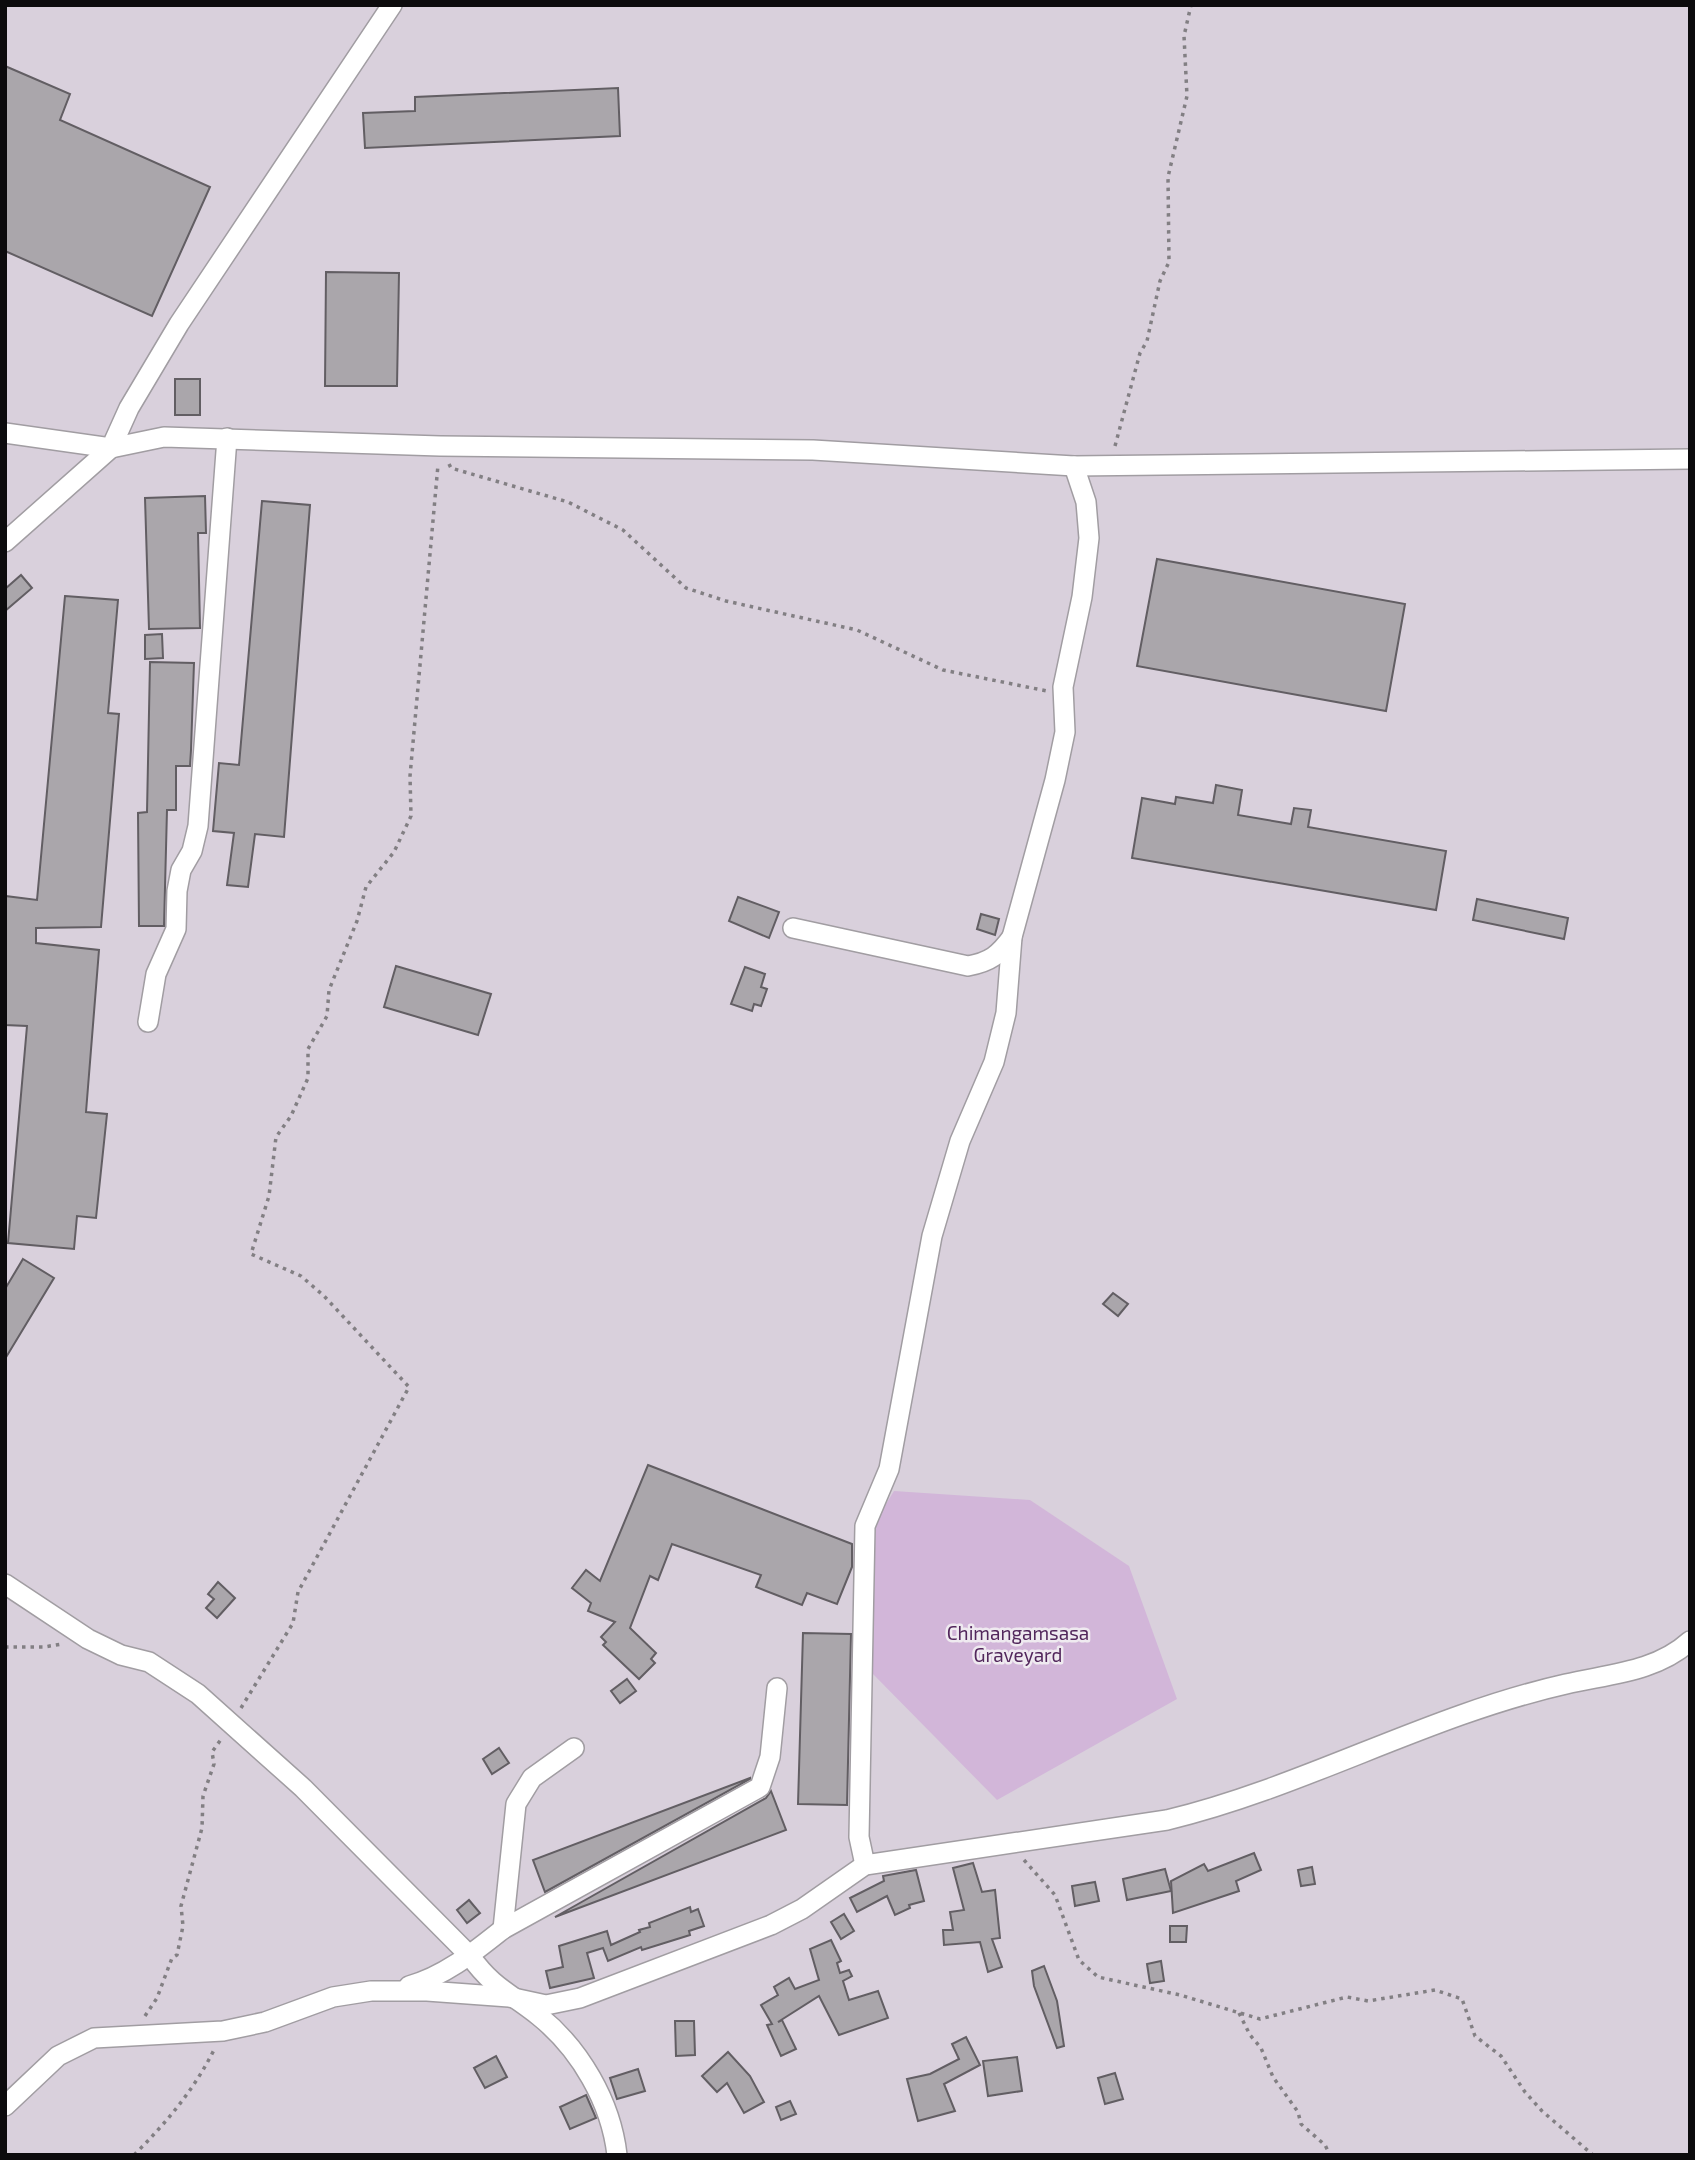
<svg xmlns="http://www.w3.org/2000/svg" width="1695" height="2160" font-family="'Exo 2',sans-serif">
<rect width="100%" height="100%" fill="#e2dde3"/>
<rect fill="#d9d0dc" x="5" y="5" width="1685" height="2150"/>
<polygon fill="#d2b6d9" points="894,1491 1030,1500 1129,1566 1177,1699 997,1800 871,1672 873,1525"/>
<g fill="#aaa6ab" stroke="#625e63" stroke-width="2">
<polygon points="5,66 70,94 60,120 210,187 152,316 5,251"/>
<polygon points="618,88 620,136 365,148 363,113 415,111 415,97"/>
<polygon points="326,272 399,273 397,386 325,386"/>
<rect x="175" y="379" width="25" height="36"/>
<polygon points="205,496 206,533 198,533 200,628 149,629 145,498"/>
<polygon points="262,501 310,505 284,837 255,834 248,887 227,885 234,833 213,831 219,763 239,765"/>
<polygon points="1157,559 1405,604 1386,711 1137,666"/>
<polygon points="21,575 32,588 5,611 5,589"/>
<polygon points="65,596 118,600 108,713 119,714 101,927 36,928 36,943 99,950 86,1112 107,1114 96,1218 77,1216 74,1249 8,1243 27,1026 5,1025 5,896 37,900"/>
<polygon points="162,634 163,658 145,659 145,635"/>
<polygon points="150,662 194,663 191,750 190,766 176,766 176,810 167,810 164,926 139,926 138,813 147,812"/>
<polygon points="1216,785 1242,790 1238,815 1291,824 1294,808 1311,810 1308,827 1446,851 1436,910 1132,858 1142,798 1175,804 1176,797 1213,803"/>
<polygon points="738,897 779,912 769,938 729,921"/>
<polygon points="1477,899 1568,918 1564,939 1473,920"/>
<polygon points="981,914 999,919 995,935 977,929"/>
<polygon points="396,966 491,994 478,1035 384,1007"/>
<polygon points="745,967 765,974 761,987 767,989 761,1006 754,1004 752,1011 731,1004"/>
<polygon points="23,1259 54,1278 5,1359 5,1289"/>
<polygon points="1113,1293 1128,1304 1118,1316 1103,1304"/>
<polygon points="648,1465 852,1544 852,1567 837,1604 807,1593 802,1605 756,1587 761,1575 672,1544 658,1580 650,1576 630,1628 656,1653 651,1659 655,1663 639,1679 603,1645 606,1642 601,1637 615,1622 588,1611 591,1603 572,1588 586,1570 600,1581"/>
<polygon points="218,1582 235,1598 217,1618 206,1608 214,1599 208,1594"/>
<polygon points="803,1633 851,1634 847,1805 798,1804"/>
<polygon points="627,1679 636,1691 620,1703 611,1691"/>
<polygon points="499,1748 509,1763 492,1774 483,1759"/>
<polygon points="750,1778 750,1779 545,1892 533,1860"/>
<polygon points="771,1791 786,1830 555,1917 766,1798"/>
<polygon points="1254,1853 1261,1870 1236,1881 1239,1891 1173,1913 1171,1881 1204,1864 1208,1871"/>
<polygon points="973,1863 982,1892 995,1890 1000,1938 992,1939 1002,1967 988,1972 980,1942 944,1945 943,1930 953,1930 950,1912 964,1910 953,1868"/>
<polygon points="1312,1867 1315,1884 1301,1886 1298,1870"/>
<polygon points="1165,1869 1171,1891 1127,1900 1123,1879"/>
<polygon points="916,1870 924,1901 909,1905 910,1908 895,1915 887,1896 857,1912 850,1898 884,1881 883,1876"/>
<polygon points="1095,1882 1099,1901 1075,1906 1072,1886"/>
<polygon points="469,1900 480,1913 467,1923 457,1910"/>
<polygon points="690,1907 691,1912 698,1909 704,1926 689,1931 690,1935 642,1950 641,1947 608,1961 603,1948 587,1953 594,1978 550,1988 546,1971 563,1967 559,1946 607,1931 611,1945 640,1932 639,1930 650,1927 649,1923"/>
<polygon points="844,1914 854,1931 841,1939 831,1922"/>
<polygon points="1170,1926 1187,1926 1186,1942 1170,1942"/>
<polygon points="831,1940 841,1961 837,1963 840,1973 849,1970 852,1976 843,1981 849,2000 878,1991 888,2018 839,2035 819,1996 778,2022 782,2020 796,2049 781,2056 767,2025 772,2024 761,2005 778,1995 774,1987 789,1978 795,1989 819,1980 810,1949"/>
<polygon points="1161,1961 1164,1981 1150,1983 1147,1964"/>
<polygon points="1044,1966 1057,2001 1064,2046 1057,2048 1034,1986 1032,1971"/>
<polygon points="675,2021 694,2021 695,2055 676,2056"/>
<polygon points="966,2037 980,2065 944,2084 955,2111 918,2121 907,2079 930,2074 959,2059 952,2044"/>
<polygon points="728,2052 750,2076 764,2102 744,2113 727,2083 717,2092 702,2076"/>
<polygon points="496,2056 507,2077 485,2088 474,2068"/>
<polygon points="1017,2057 1022,2091 988,2096 983,2061"/>
<polygon points="638,2069 645,2091 617,2099 610,2078"/>
<polygon points="1115,2073 1123,2099 1105,2104 1098,2078"/>
<polygon points="586,2095 596,2118 570,2129 560,2107"/>
<polygon points="790,2101 796,2114 781,2120 776,2107"/>
</g>
<g fill="none" stroke-linecap="round" stroke-linejoin="round">
<g stroke="#a19da2" stroke-width="22">
<g id="minor">
<polyline points="5,433 111,448 129,408 179,324 392,5"/>
<polyline points="5,542 111,448 164,437 440,446 813,450 1074,466 1690,459"/>
<path d="M793 928 968 966C990 962 999 955 1012 937"/>
<polyline points="148,1022 156,974 176,929 177,891 181,870 192,851 198,826 227,438"/>
<path d="M5 1584 88 1639 121 1655 149 1662 198 1694 303 1788 470 1956C494 1989 509 1992 539 2016 580 2049 611 2102 617 2155"/>
<polyline points="865,1865 859,1837 865,1526 889,1469 932,1236 960,1141 994,1062 1006,1013 1012,937 1055,780 1065,732 1063,687 1082,597 1089,538 1086,502 1074,466"/>
<polyline points="503,1929 516,1804 532,1778 574,1748"/>
<path d="M409 1986C445 1976 474 1952 503 1929L760 1787 770 1757 777 1688"/>
<path d="M5 2106 58 2056 94 2038 223 2031 265 2022 333 1997 371 1991H427L509 1997 546 2005 580 1998 771 1925 802 1909 865 1865 1167 1820C1304 1787 1428 1715 1566 1684 1609 1674 1656 1672 1690 1641"/>
</g>
</g>
<g stroke="#827f83" stroke-width="3.5" stroke-dasharray="3.5 5" stroke-linecap="butt">
<polyline points="1115,446 1140,353 1147,341 1160,281 1169,262 1168,177 1187,96 1184,36 1191,5"/>
<polyline points="449,464 451,468 568,502 623,530 686,588 726,601 857,630 943,670 1047,691"/>
<polyline points="5,1647 44,1647 62,1644"/>
<polyline points="241,1708 293,1623 298,1592 409,1387 324,1296 301,1276 251,1254 269,1196 276,1137 291,1116 308,1078 308,1049 327,1016 329,990 357,921 366,887 394,852 411,816 410,776 438,465"/>
<polyline points="1024,1860 1055,1895 1079,1960 1098,1977 1180,1995 1260,2019 1347,1997 1368,2001 1435,1990 1462,1999 1475,2036 1501,2056 1525,2092 1542,2111 1593,2155"/>
<polyline points="1239,2013 1250,2035 1261,2048 1273,2077 1298,2112 1301,2124 1325,2145 1330,2155"/>
<polyline points="145,2016 157,1998 172,1958 177,1955 183,1926 181,1906 202,1828 203,1796 214,1764 212,1752 222,1738"/>
<path d="M134 2155C167 2122 194 2090 215 2048"/>
</g>
<use href="#minor" stroke="#fff" stroke-width="19"/>
</g>
<g text-anchor="middle" stroke-width="5" stroke-linejoin="round" paint-order="stroke">
<g font-size="19" fill="#52275c" stroke="#efeaf0">
<text x="1018" y="1640">Chimangamsasa<tspan x="1018" dy="22">Graveyard</tspan></text>
</g>
</g>
<rect width="1695" height="2160" fill="none" stroke="#0c0b0d" stroke-width="14"/>
</svg>
